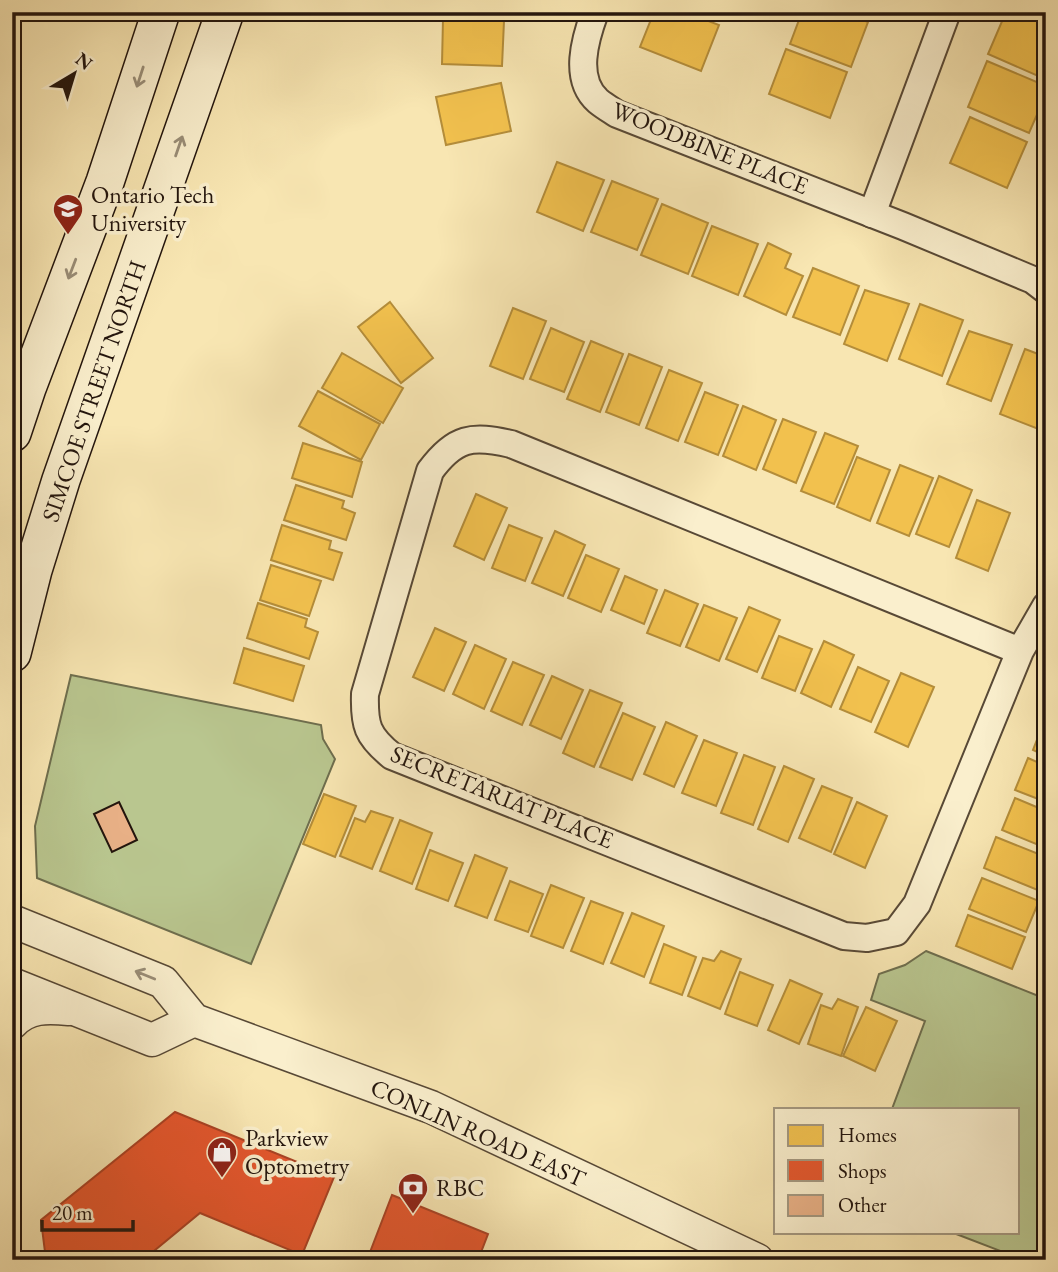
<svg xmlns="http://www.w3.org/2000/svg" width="1058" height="1272" font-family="'EB Garamond',serif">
<rect width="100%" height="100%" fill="#f8e6b2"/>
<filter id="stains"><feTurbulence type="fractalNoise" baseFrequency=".00286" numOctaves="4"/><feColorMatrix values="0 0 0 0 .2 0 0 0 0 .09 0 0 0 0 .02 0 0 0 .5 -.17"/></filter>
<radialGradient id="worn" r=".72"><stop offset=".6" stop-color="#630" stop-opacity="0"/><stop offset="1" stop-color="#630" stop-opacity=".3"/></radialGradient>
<g fill="#b9c68f" stroke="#6e6e4e" stroke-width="2">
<polygon points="71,675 321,725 323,739 335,759 251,964 37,878 35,826"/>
<polygon points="926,951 1046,999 1046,1260 1024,1260 951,1232 1018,1232 1018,1109 892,1109 925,1021 871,1000 879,974 905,965"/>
</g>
<g fill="#f2c14e" stroke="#b48d3a" stroke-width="2">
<polygon points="654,12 685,12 719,25 701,71 640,47"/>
<polygon points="697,12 719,12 717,19"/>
<polygon points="802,12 844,12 868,22 851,67 790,44"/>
<polygon points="1006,12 1017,12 1046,25 1045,79 988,54"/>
<polygon points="443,19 504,21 502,66 442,64"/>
<polygon points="786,49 847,72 830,118 769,94"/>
<polygon points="987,61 1046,86 1046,94 1029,133 968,107"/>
<polygon points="501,83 511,131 446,145 436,97"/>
<polygon points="970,117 1027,142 1007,188 950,163"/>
<polygon points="557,162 604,180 583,231 537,212"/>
<polygon points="612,181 658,199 637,250 591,232"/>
<polygon points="662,204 708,223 688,274 641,255"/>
<polygon points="712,226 758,244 738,295 692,276"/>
<polygon points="768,243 791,254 785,268 803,276 786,315 744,296"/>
<polygon points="813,268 859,286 840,335 793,317"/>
<polygon points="865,290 909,304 887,361 844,344"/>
<polygon points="390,302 433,358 401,383 358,327"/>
<polygon points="920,304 963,320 942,376 899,359"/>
<polygon points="513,308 546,321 523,379 490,366"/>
<polygon points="551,328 584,342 564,392 530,379"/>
<polygon points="969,331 1012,345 991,401 947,384"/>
<polygon points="591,341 623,354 600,412 567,399"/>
<polygon points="1025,349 1046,357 1046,416 1041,430 1000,414"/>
<polygon points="342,353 403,388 383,423 322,388"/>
<polygon points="629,354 662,367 639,425 606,412"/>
<polygon points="669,370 702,383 678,441 646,428"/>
<polygon points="318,391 380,424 361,460 299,426"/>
<polygon points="705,392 738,405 718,455 685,442"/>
<polygon points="743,406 776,420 756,470 723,456"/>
<polygon points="783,419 816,432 796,483 763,469"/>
<polygon points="825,433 858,446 834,504 801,491"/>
<polygon points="303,443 362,462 352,497 292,478"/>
<polygon points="857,457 890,470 870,521 837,507"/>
<polygon points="900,465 933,478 909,536 877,523"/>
<polygon points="939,476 972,490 949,547 916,534"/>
<polygon points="296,485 344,501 342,508 355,513 346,540 284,520"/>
<polygon points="476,494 507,508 484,560 454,546"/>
<polygon points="977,500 1010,513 988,571 956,558"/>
<polygon points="282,525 331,541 329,549 342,553 333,580 271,560"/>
<polygon points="509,525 542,538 525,581 492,568"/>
<polygon points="555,531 585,545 563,596 532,583"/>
<polygon points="586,555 619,569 601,612 568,598"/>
<polygon points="271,565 321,581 309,616 260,600"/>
<polygon points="625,576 657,590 644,624 611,610"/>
<polygon points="665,590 698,604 680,646 647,633"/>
<polygon points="258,603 307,619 305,627 318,632 309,659 247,638"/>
<polygon points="704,605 737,618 719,661 686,647"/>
<polygon points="749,607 780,620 757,672 726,659"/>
<polygon points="435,628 466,642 444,691 413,677"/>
<polygon points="779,636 812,649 795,691 762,678"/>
<polygon points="824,641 854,655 831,707 801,693"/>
<polygon points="475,645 506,659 484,709 453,694"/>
<polygon points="244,648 304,666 293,701 234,683"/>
<polygon points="513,662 544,675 522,725 491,711"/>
<polygon points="858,667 889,681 871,722 840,709"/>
<polygon points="901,673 934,687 908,747 875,732"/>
<polygon points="552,676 583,690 561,739 530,725"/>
<polygon points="590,690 622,703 594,767 563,753"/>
<polygon points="623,713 655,727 632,780 600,767"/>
<polygon points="1045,719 1046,719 1046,756 1033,750"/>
<polygon points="666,722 697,736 674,787 644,774"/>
<polygon points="704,740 737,753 716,806 682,793"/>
<polygon points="744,755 775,767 753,825 721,813"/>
<polygon points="1028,758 1046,766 1046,802 1015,790"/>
<polygon points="784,766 814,779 788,842 758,829"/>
<polygon points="822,786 852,798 831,852 799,838"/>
<polygon points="324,794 356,806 335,857 303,844"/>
<polygon points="1015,798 1046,811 1046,848 1002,830"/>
<polygon points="857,802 887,816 865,868 834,854"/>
<polygon points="371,811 393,818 372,869 340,856 355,818 365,822"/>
<polygon points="400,820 432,833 412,884 380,871"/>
<polygon points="996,837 1046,857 1046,878 1040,891 984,868"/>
<polygon points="430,850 463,863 448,901 416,889"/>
<polygon points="475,855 507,868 487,918 455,906"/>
<polygon points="982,878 1039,901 1026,932 969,909"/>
<polygon points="510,881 543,894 528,932 495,920"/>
<polygon points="551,885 584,898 563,948 531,936"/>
<polygon points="591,901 623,913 603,964 571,951"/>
<polygon points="632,913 664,926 644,977 611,963"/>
<polygon points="968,915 1025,937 1012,969 956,946"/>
<polygon points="664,944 696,957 682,995 650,983"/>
<polygon points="721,951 741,959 720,1009 688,996 703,958 714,961"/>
<polygon points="740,972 773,985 757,1026 725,1014"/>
<polygon points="790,980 822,994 799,1044 768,1030"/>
<polygon points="838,999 858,1007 841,1056 808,1044 821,1005 832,1009"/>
<polygon points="866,1007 897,1021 875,1071 843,1056"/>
</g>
<g fill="#e4572e" stroke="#aa4324" stroke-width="2">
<polygon points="175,1112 334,1177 302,1255 200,1213 143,1260 46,1260 41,1220"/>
<polygon points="392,1195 488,1234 478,1260 367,1260"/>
</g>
<polygon fill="#e8b086" stroke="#23150d" stroke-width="2" points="119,802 137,840 112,852 94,814"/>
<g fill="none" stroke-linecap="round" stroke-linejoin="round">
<g stroke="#584936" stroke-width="30">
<g id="minor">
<path d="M595 12C585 39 573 79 598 101 604 106 611 110 617 114L903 226 1033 280 1046 290"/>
<polyline points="872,214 947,12"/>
<path d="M1020 651 511 444C472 435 455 437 430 471L365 694C364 725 367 736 392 756L844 936 867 938 896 932 917 904 1020 651 1046 606"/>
</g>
</g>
<g stroke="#584936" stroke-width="35">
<g id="tertiary">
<polyline points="12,921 163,982 194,1020 431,1107 757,1260"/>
<polyline points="12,984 152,1040 194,1020"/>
<path d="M12 1023C28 1006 47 1007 69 1009"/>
</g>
</g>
<g stroke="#23150d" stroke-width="40">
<g id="secondary">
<polyline points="12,433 27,388 105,182 161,12"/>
<polyline points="12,653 33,570 61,480 225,12"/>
</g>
</g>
<use href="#minor" stroke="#faefcd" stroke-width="26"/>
<use href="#tertiary" stroke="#faefcd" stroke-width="32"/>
<use href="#secondary" stroke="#faefcd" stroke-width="37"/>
</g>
<defs><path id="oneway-shaft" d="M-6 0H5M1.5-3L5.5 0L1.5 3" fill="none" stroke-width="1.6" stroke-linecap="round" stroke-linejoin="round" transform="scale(1.75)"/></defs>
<g stroke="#998d77">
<use href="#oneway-shaft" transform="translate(140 77) rotate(108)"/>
<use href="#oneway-shaft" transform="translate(179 146) rotate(-71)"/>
<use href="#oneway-shaft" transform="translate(72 269) rotate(111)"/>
<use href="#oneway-shaft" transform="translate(145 975) rotate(-158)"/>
</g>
<defs>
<g id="university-pin" transform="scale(1.575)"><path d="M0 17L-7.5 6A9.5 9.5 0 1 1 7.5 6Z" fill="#8f2418" stroke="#faefcd"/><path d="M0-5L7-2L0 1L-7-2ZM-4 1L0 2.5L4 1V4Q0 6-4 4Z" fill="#fff"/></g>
<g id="shop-pin" transform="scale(1.575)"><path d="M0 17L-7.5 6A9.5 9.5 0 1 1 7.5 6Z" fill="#8f2418" stroke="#faefcd"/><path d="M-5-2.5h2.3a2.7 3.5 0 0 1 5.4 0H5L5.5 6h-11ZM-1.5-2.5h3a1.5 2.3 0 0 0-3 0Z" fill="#fff"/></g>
<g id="bank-pin" transform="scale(1.575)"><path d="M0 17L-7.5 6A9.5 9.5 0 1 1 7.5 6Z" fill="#8f2418" stroke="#faefcd"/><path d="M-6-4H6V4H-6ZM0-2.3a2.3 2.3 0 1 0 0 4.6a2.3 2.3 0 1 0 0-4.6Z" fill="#fff"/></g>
</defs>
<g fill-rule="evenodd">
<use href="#university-pin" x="68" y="209"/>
<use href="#shop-pin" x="222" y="1152"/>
<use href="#bank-pin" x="413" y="1188"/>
</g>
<g text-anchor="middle" stroke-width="7" stroke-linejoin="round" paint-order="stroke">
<g font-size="24" fill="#23150d" stroke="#faefcd">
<text transform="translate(710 148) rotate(22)" y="8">WOODBINE PLACE</text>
<text transform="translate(94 391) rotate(-71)" y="8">SIMCOE STREET NORTH</text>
<text transform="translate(502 797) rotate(22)" y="8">SECRETARIAT PLACE</text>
<text transform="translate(478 1133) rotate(24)" y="8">CONLIN ROAD EAST</text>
</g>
<g font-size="24" fill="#23150d" stroke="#faefcd" text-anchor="start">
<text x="91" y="203">Ontario Tech<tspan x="91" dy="28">University</tspan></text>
<text x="245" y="1146">Parkview<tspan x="245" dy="28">Optometry</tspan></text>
<text x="436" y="1196">RBC</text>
</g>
</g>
<rect width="1058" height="1272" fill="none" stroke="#f8e6b2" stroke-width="42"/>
<rect x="14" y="14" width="1030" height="1244" fill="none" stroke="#23150d" stroke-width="3.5"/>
<rect x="21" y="21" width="1016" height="1230" fill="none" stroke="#23150d" stroke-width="2"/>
<rect x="774" y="1108" width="245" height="126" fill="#faefcd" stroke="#a49880" stroke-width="2"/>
<rect x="788" y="1125" width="35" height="21" fill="#f2c14e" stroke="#a49880" stroke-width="2"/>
<text x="838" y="1142" font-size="21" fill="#23150d">Homes</text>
<rect x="788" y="1160" width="35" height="21" fill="#e4572e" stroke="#a49880" stroke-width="2"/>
<text x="838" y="1178" font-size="21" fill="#23150d">Shops</text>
<rect x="788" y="1195" width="35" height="21" fill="#e8b086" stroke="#a49880" stroke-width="2"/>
<text x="838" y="1212" font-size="21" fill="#23150d">Other</text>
<g transform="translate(74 74) rotate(38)" stroke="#faefcd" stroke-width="5" paint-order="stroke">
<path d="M0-5L12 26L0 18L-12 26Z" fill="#23150d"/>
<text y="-10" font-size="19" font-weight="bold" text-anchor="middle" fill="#23150d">N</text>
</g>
<path d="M42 1220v10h91v-10" fill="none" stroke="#23150d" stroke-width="3.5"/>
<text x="52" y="1220" font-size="21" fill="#23150d" stroke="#faefcd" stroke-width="5" paint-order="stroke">20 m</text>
<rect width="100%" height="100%" filter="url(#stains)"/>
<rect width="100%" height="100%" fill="url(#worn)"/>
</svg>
